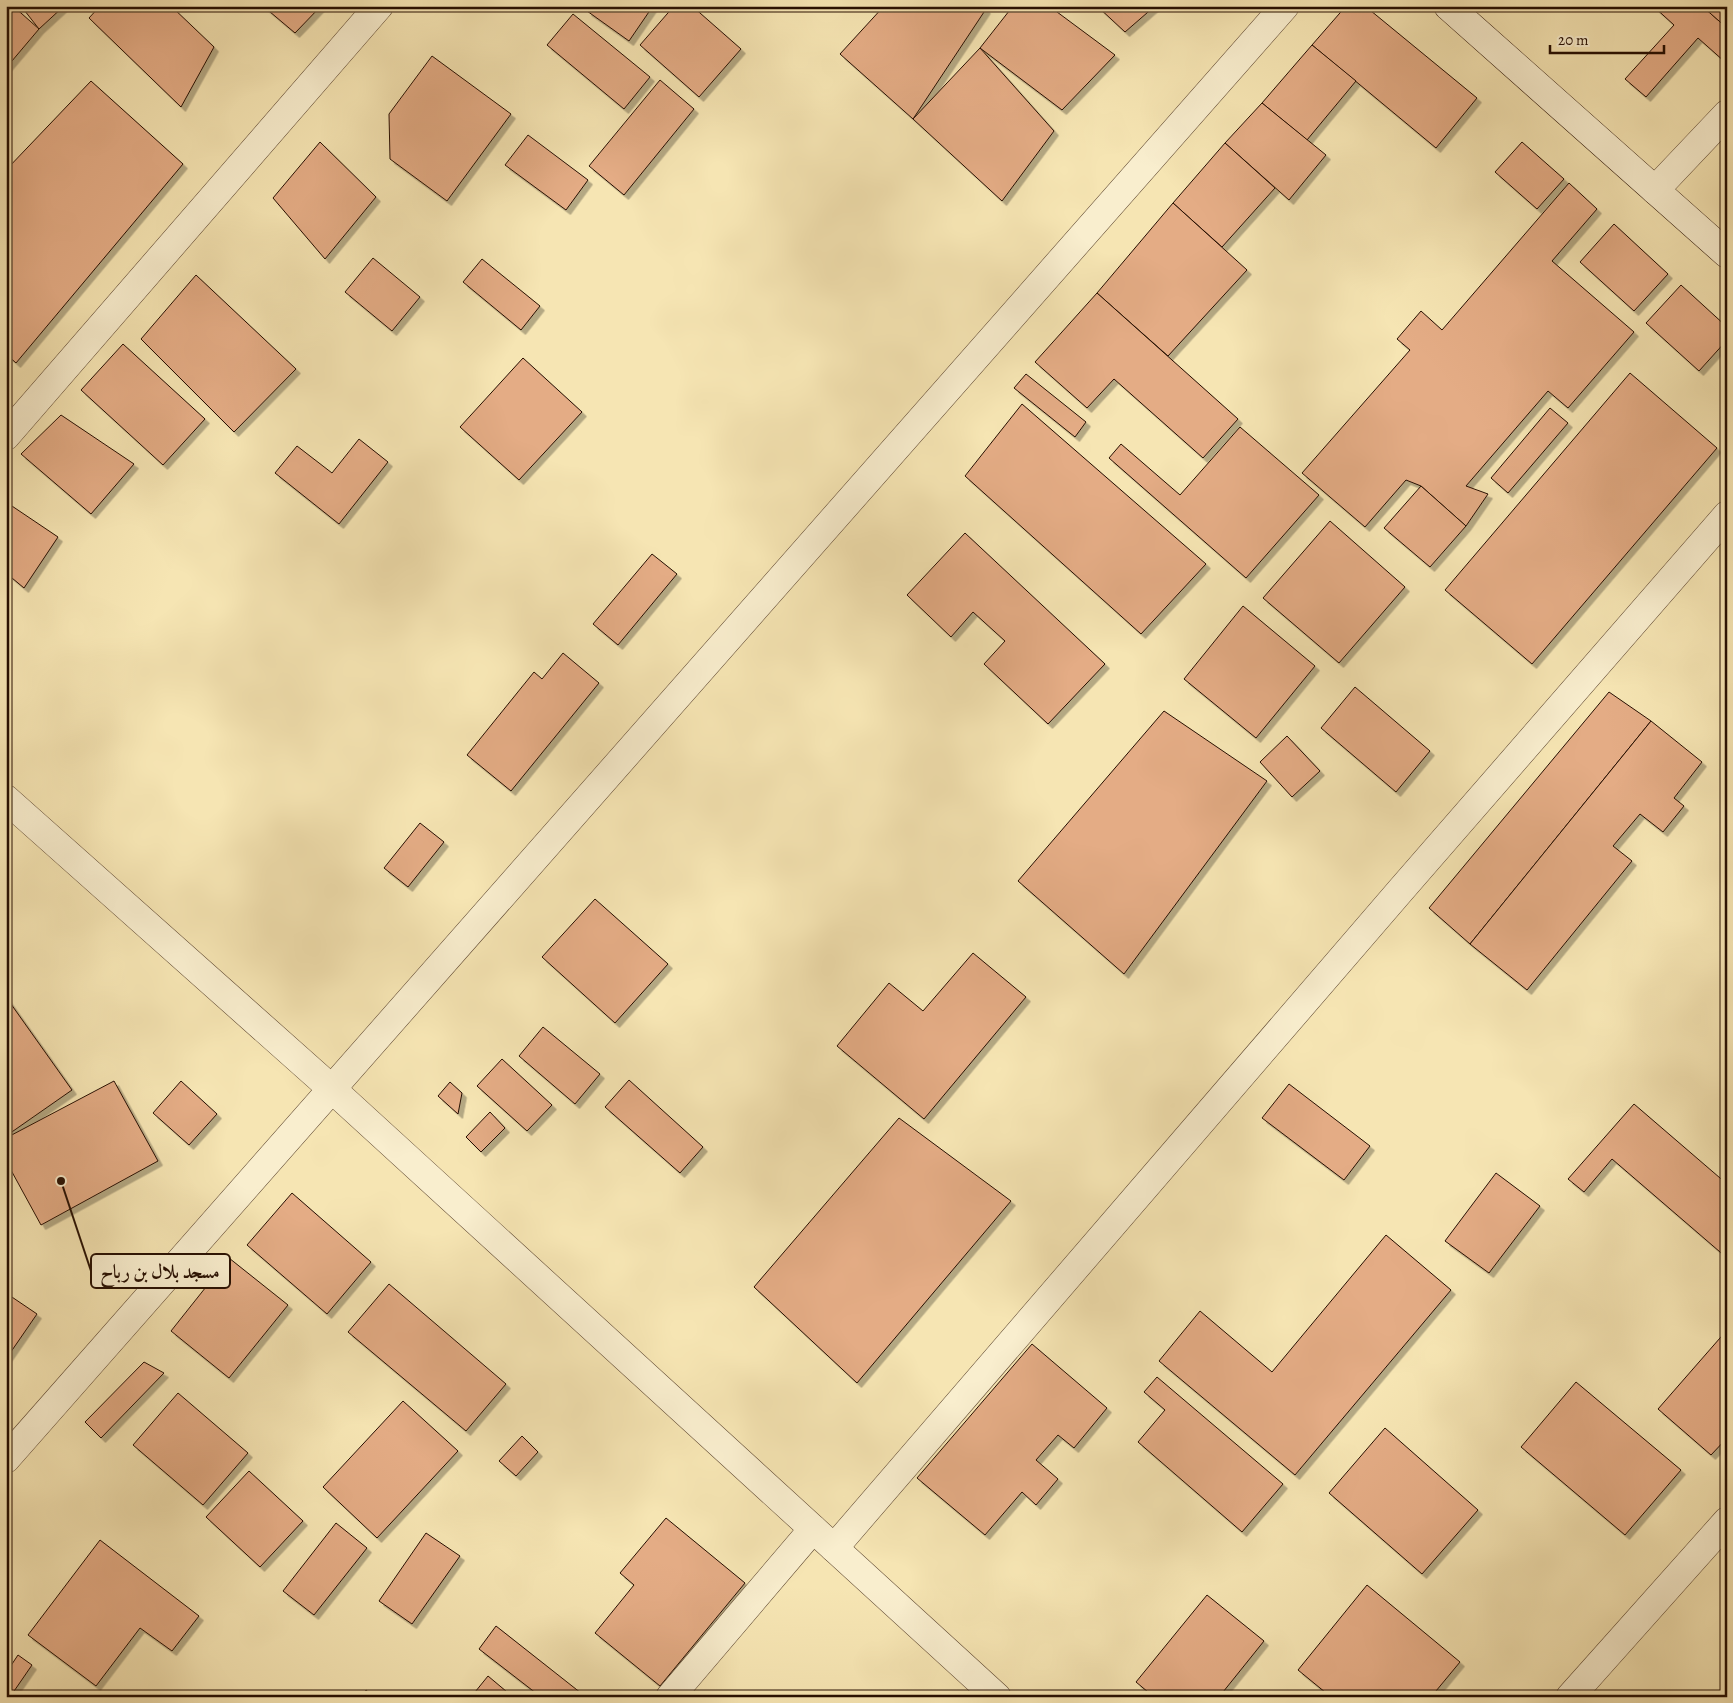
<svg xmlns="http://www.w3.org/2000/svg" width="1733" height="1703" font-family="Alegreya,Amiri,serif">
<defs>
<filter id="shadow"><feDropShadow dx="4.5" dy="4.5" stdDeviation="0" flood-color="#0004"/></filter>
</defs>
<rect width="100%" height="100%" fill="#f6e5b3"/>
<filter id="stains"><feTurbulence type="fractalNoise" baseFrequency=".004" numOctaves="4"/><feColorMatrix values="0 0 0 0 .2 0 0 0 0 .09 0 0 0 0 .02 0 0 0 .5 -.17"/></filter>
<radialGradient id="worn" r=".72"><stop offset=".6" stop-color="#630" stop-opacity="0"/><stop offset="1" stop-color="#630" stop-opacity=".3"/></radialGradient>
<g fill="#e4ac85" stroke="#270f01" filter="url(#shadow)">
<polygon points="6,6 13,6 39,29 6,68"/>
<polygon points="21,6 64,6 39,29"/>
<polygon points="100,6 171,6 214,47 181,107 89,18"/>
<polygon points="263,6 321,6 295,33"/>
<polygon points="590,6 653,6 629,41 587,11"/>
<polygon points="674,6 692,6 741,49 699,97 640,45"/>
<polygon points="884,6 982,6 986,9 913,119 840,54"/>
<polygon points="1013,6 1049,6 1115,55 1062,110 980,48"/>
<polygon points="1097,6 1155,6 1125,32"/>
<polygon points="1346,6 1365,6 1477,98 1436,148 1312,45"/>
<polygon points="1653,6 1702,6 1727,28 1727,59 1725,62 1698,38 1646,97 1625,79 1674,25"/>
<polygon points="1702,6 1727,6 1727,28"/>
<polygon points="573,14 650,77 624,109 547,45"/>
<polygon points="1312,45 1356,81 1307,140 1262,103"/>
<polygon points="980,48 1054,131 1002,201 913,119"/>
<polygon points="432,56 511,114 447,201 390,159 389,114"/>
<polygon points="660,80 694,109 624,195 589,166"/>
<polygon points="91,81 183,164 16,363 6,354 6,170"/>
<polygon points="1262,103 1326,155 1289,200 1225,143"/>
<polygon points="528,135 588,180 566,210 505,165"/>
<polygon points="320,142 376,197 325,259 273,198"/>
<polygon points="1522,142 1564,179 1537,209 1495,172"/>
<polygon points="1225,143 1275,188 1222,247 1173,203"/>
<polygon points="1569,183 1597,209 1552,261 1634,332 1568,408 1548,391 1466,486 1488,494 1466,526 1421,486 1406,480 1365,527 1302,473 1410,350 1397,339 1421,311 1442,330"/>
<polygon points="1173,203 1247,270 1168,356 1097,293"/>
<polygon points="1614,224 1668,274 1634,311 1580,262"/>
<polygon points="373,258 420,297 392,331 345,292"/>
<polygon points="482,259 540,306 521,330 463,282"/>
<polygon points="196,275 296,369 234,432 141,339"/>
<polygon points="1681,285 1727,327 1727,340 1699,371 1646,323"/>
<polygon points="1097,293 1238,419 1203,458 1114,379 1087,408 1035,362"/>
<polygon points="123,344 205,419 163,465 81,390"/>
<polygon points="523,358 582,412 519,480 460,427"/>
<polygon points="1630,373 1717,448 1532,664 1445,590"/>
<polygon points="1026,374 1086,422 1075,437 1014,388"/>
<polygon points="1022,404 1206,564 1141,634 965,476"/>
<polygon points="1550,408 1568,423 1508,493 1491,478"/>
<polygon points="61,415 134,464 91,514 21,454"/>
<polygon points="1240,427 1319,495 1246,578 1109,458 1121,444 1180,495"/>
<polygon points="359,439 388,462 339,524 275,473 297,446 332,473"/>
<polygon points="1421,486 1466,526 1430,567 1384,528"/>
<polygon points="6,502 58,537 24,588 6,573"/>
<polygon points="1330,521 1405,587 1339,663 1263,598"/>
<polygon points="965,533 1105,664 1048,724 984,664 1005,641 973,612 951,637 907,595"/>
<polygon points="652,554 677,574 618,645 593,624"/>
<polygon points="1243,606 1315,666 1256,738 1184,679"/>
<polygon points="563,653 599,683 511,791 467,755 534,672 542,679"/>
<polygon points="1355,687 1430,751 1396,792 1321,728"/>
<polygon points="1609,692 1651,721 1470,944 1429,908"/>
<polygon points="1164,711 1267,781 1124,974 1018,881"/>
<polygon points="1651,721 1702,762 1674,798 1684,806 1663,832 1640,814 1613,846 1632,861 1527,990 1470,944"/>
<polygon points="1287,736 1320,771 1292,797 1260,762"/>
<polygon points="420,823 444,842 408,887 384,868"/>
<polygon points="595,899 668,964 615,1023 542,957"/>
<polygon points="973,953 1026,997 924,1119 837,1046 889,983 923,1011"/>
<polygon points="6,997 72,1090 6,1136"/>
<polygon points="543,1027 600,1074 575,1104 519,1056"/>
<polygon points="502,1059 552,1105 527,1131 477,1086"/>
<polygon points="629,1080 703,1147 680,1173 605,1107"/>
<polygon points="114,1081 158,1161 41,1225 6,1161 6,1138"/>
<polygon points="181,1081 217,1114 189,1145 153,1113"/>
<polygon points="450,1082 462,1093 458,1114 438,1096"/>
<polygon points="1289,1084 1370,1146 1344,1180 1262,1118"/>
<polygon points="1634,1104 1727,1184 1727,1258 1612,1159 1584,1192 1568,1179"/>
<polygon points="490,1112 505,1128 481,1152 466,1137"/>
<polygon points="899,1118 1011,1201 857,1383 754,1287"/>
<polygon points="1496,1173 1540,1206 1489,1273 1445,1241"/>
<polygon points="292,1193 371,1262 327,1314 247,1245"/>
<polygon points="1386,1235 1451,1290 1295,1475 1159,1361 1200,1311 1272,1372"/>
<polygon points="229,1258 288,1305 229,1378 171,1331"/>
<polygon points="389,1284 506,1384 466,1431 348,1332"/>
<polygon points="6,1293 37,1314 6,1359"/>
<polygon points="1727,1330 1727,1438 1711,1455 1658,1409"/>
<polygon points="1032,1344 1107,1408 1074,1448 1058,1435 1036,1460 1058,1479 1036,1505 1022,1492 985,1535 917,1478"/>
<polygon points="144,1362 164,1373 101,1438 85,1422"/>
<polygon points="1157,1377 1283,1484 1242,1532 1138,1442 1165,1410 1144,1392"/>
<polygon points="1576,1382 1681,1470 1625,1535 1521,1447"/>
<polygon points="178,1393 248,1453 203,1505 133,1445"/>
<polygon points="403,1401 458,1451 377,1538 323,1487"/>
<polygon points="1385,1428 1478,1510 1422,1574 1329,1493"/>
<polygon points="522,1436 538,1452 516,1476 499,1461"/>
<polygon points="249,1471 303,1521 260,1567 206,1517"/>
<polygon points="666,1518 745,1583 660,1686 595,1633 634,1585 620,1573"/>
<polygon points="336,1523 367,1548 314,1615 283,1591"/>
<polygon points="426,1533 460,1556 412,1624 379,1601"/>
<polygon points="100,1540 199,1616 172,1651 140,1628 96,1686 28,1635"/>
<polygon points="1367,1585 1460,1662 1431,1697 1331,1697 1298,1670"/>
<polygon points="1207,1595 1264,1641 1219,1697 1154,1697 1136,1682"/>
<polygon points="496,1626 586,1697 541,1697 479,1649"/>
<polygon points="18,1655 32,1665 10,1697 6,1697 6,1673"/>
<polygon points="488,1676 513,1697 471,1697"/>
<polygon points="366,1690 374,1697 361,1697"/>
</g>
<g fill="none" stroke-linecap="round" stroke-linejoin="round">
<g stroke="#5b442e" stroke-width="29">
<g id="street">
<polyline points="1655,190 1727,114"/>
<polyline points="6,436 379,6"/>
<polyline points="6,799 333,1090 997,1697"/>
<polyline points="6,1459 1285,6"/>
<polyline points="834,1548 1400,891 1727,515"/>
<polyline points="670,1697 813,1529"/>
<polyline points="1570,1697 1727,1521"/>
</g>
</g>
<g stroke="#270f01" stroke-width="29">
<polyline id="secondary" points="1448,6 1727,254"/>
</g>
<use href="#street" stroke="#f9eece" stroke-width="28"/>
<use href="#secondary" stroke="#f9eece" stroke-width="28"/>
</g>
<path fill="none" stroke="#270f01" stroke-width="2" d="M61 1181L91 1271"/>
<circle fill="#270f01" stroke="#f9eece" stroke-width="2" cx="61" cy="1181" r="5"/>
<rect fill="#f9eece" stroke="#270f01" stroke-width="2" x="91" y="1254" width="139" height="34" rx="5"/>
<g font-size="19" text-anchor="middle" font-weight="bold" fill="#270f01">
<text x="160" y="1278">مسجد بلال بن رباح</text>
</g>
<rect width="1733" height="1703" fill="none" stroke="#f6e5b3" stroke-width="25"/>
<rect x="8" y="8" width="1718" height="1688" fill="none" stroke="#270f01" stroke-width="2.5"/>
<rect x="12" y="12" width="1708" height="1678" fill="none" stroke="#270f01"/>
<path d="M1550 45v8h114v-8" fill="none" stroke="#270f01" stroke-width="2.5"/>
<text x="1558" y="45" font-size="15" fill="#270f01" stroke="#f9eece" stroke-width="4" paint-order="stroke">20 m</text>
<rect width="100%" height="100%" filter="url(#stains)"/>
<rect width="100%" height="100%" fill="url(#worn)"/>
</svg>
